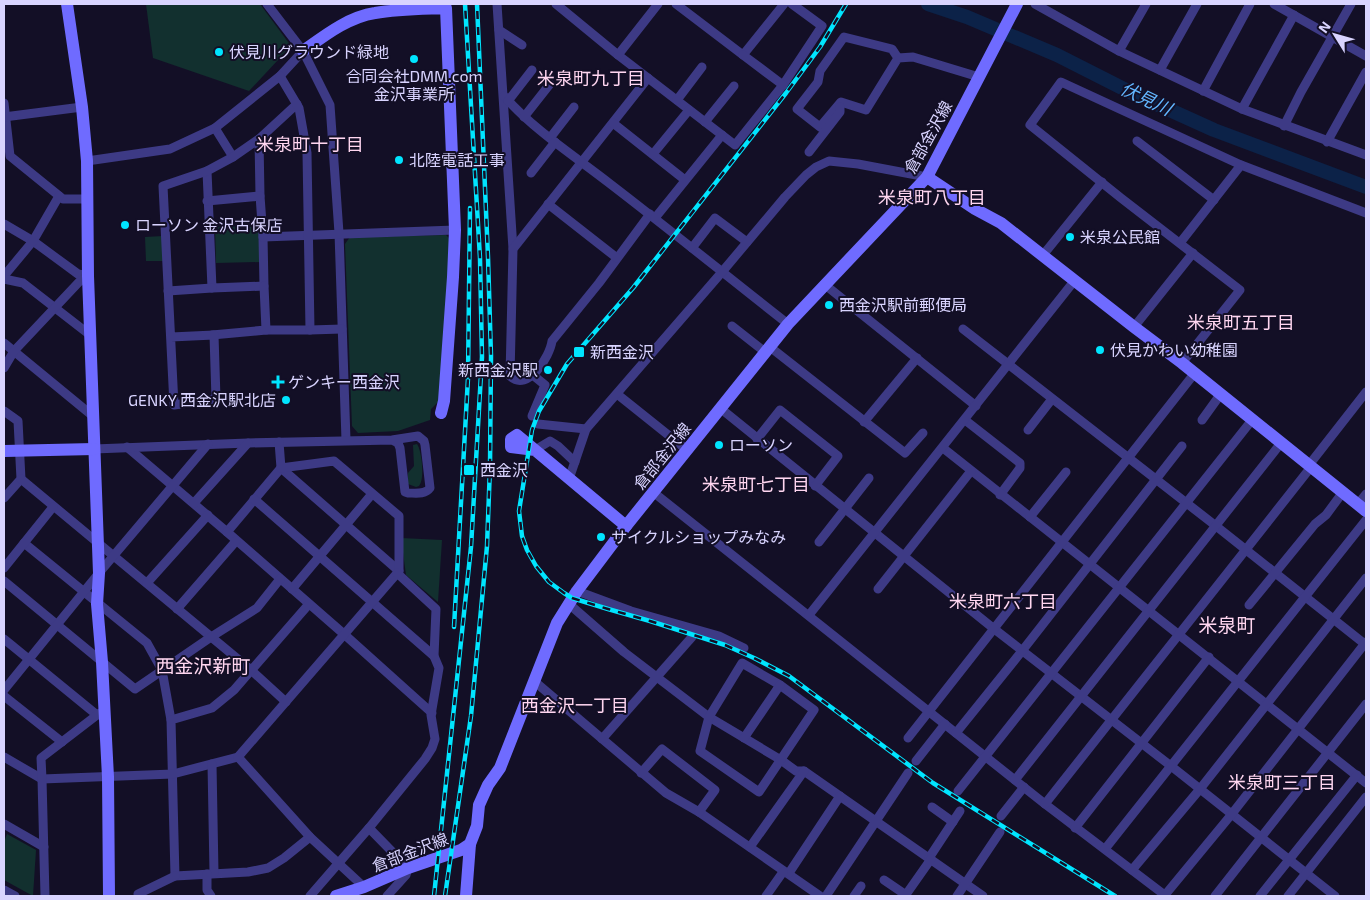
<svg xmlns="http://www.w3.org/2000/svg" width="1370" height="900" font-family="'Exo 2','Noto Sans JP',sans-serif">
<rect width="100%" height="100%" fill="#130f26"/>
<g fill="#12302f">
<polygon points="146,4 260,4 291,46 249,91 153,58"/>
<polygon points="260,225 261,262 216,263 215,227"/>
<polygon points="446,235 450,239 441,399 431,409 430,420 398,431 358,433 352,426 345,244 350,237"/>
<polygon points="163,236 164,261 146,261 145,237"/>
<path d="M417 444C422 451 425 480 419 486L416 487 408 484V473L414 466 413 445Z"/>
<polygon points="401,538 442,540 438,602 406,575"/>
<polygon points="7,834 36,850 33,896 4,880 4,842"/>
</g>
<g fill="none" stroke-linecap="round" stroke-linejoin="round">
<polyline stroke="#0c2248" stroke-width="14" points="928,4 967,17 1057,55 1130,92 1214,130 1366,187"/>
<g stroke="#3d3a85" stroke-width="9">
<polyline points="267,4 303,51 330,105 339,233 346,440"/>
<polyline points="497,4 513,249"/>
<polyline points="556,4 618,55 735,145 783,85 822,26 792,4"/>
<polyline points="676,4 743,55 784,4"/>
<polyline points="1035,4 1119,51 1146,4"/>
<polyline points="1274,4 1366,56"/>
<polyline points="499,30 522,45"/>
<polyline points="1119,51 1242,109 1366,155"/>
<polyline points="618,55 658,4"/>
<polyline points="743,55 783,85"/>
<polyline points="898,58 866,110 841,102 820,127 797,109 818,82 820,71 844,37 892,49 898,58 913,57 979,77"/>
<polyline points="1160,70 1197,4"/>
<path d="M648 78 513 249 510 376C528 393 550 356 552 341L599 283 650 214"/>
<polyline points="1203,91 1250,4"/>
<path d="M504 96C534 130 573 155 609 183 669 229 728 277 788 324"/>
<polyline points="677,100 702,67"/>
<polyline points="508,101 532,70"/>
<polyline points="4,103 10,156 63,199 87,199"/>
<polyline points="1242,109 1294,15"/>
<polyline points="4,117 82,107"/>
<polyline points="524,117 550,84"/>
<polyline points="705,122 734,86"/>
<polyline points="613,123 685,180"/>
<polyline points="1284,126 1301,92 1351,4"/>
<polyline points="215,128 233,157 207,171 212,288 264,286 263,237"/>
<polyline points="550,138 574,107"/>
<polyline points="259,139 297,104"/>
<polyline points="1137,141 1214,200"/>
<polyline points="1327,142 1366,72"/>
<polyline points="809,152 840,112 840,107"/>
<polyline points="653,154 689,110"/>
<polyline points="233,157 259,139 260,196"/>
<polyline points="87,161 170,149 215,128 280,76 303,51"/>
<polyline points="531,173 555,142"/>
<polyline points="207,201 260,196 263,237 455,230"/>
<polyline points="548,204 617,258"/>
<polyline points="655,218 722,135"/>
<polyline points="4,224 33,241 78,274 88,276"/>
<polyline points="1180,243 1241,165 1366,213"/>
<polyline points="692,248 715,218 747,242"/>
<polyline points="1043,255 1102,182"/>
<polyline points="4,276 33,241 59,196"/>
<polyline points="4,279 23,283 90,335"/>
<polyline points="824,284 976,406"/>
<polyline points="168,291 212,288"/>
<polyline points="732,326 765,352"/>
<polyline points="1134,327 1193,253"/>
<polyline points="963,329 1216,526 1366,645"/>
<polyline points="266,330 310,330 307,153 299,108 280,76"/>
<polyline points="310,330 342,329"/>
<polyline points="212,335 266,330 264,286"/>
<polyline points="171,337 214,335 216,399 174,405 163,186 207,171"/>
<polyline points="4,343 94,417"/>
<polyline points="770,347 905,453 923,433"/>
<polyline points="1182,363 1240,290 1121,198 1030,125 1061,82 1241,165"/>
<polyline points="4,368 14,351 79,282 88,276"/>
<polyline points="617,394 687,450"/>
<polyline points="720,408 993,628 1171,766 1335,896"/>
<polyline points="4,411 18,421 21,479 4,498"/>
<polyline points="532,416 545,385 534,376"/>
<polyline points="965,420 1020,463 1020,468 1000,495"/>
<polyline points="1202,420 1220,395"/>
<polyline points="864,422 917,358"/>
<polyline points="538,424 586,429"/>
<polyline points="1028,430 1052,399"/>
<polyline points="757,439 780,410 838,456 815,486"/>
<polyline points="127,447 227,532 281,468 399,571"/>
<polyline points="943,448 1366,783"/>
<path d="M94 449 248 443 392 440 418 436 424 441 425 445 430 488C425 495 415 493 408 493L405 492 400 448 398 443 392 440"/>
<polyline points="535,450 550,441 558,446 575,462"/>
<polyline points="1309,465 1366,392"/>
<polyline points="21,479 251,670 286,702"/>
<polyline points="569,479 586,429 722,272 785,197 806,175 816,167 829,161 858,164 927,177"/>
<polyline points="653,492 1045,804 1166,896"/>
<polyline points="254,499 434,656"/>
<polyline points="194,503 248,443"/>
<polyline points="1358,504 1366,494"/>
<polyline points="1030,517 1066,472"/>
<polyline points="227,532 345,635 432,713"/>
<polyline points="819,542 869,478"/>
<polyline points="24,543 147,643 162,670 171,720"/>
<polyline points="4,568 53,507"/>
<polyline points="4,581 135,689 211,637 257,608 280,579"/>
<polyline points="147,583 208,515"/>
<polyline points="292,589 372,494"/>
<polyline points="878,589 971,471"/>
<polyline points="577,591 631,611 719,636 744,648"/>
<polyline points="309,604 234,690 212,708 171,720 175,876 248,872 268,868 284,858 310,837"/>
<polyline points="569,604 624,652 709,717 781,760 796,771 804,771 983,896"/>
<polyline points="1249,605 1315,524 1326,515 1343,492"/>
<polyline points="177,609 236,541"/>
<polyline points="809,615 1075,280"/>
<polyline points="4,639 97,715 100,713"/>
<polygon points="742,663 780,685 814,710 759,792 700,751 709,717"/>
<polyline points="534,681 666,793 699,812 820,896"/>
<polyline points="4,690 99,573 208,444"/>
<polyline points="4,696 62,742"/>
<polyline points="956,733 1022,651 1182,446"/>
<polyline points="744,738 780,685"/>
<polyline points="908,738 1194,374"/>
<polyline points="602,739 692,637"/>
<polyline points="4,757 42,779 173,774 238,757 310,837 364,887"/>
<polyline points="238,757 399,571 399,516 334,461 281,468 279,442"/>
<polyline points="916,761 945,724"/>
<polyline points="212,764 214,873"/>
<polyline points="641,773 662,749 715,790 699,812"/>
<polyline points="1015,780 1281,443"/>
<polyline points="958,791 1252,420"/>
<polyline points="1045,804 1311,467"/>
<polyline points="932,807 953,822"/>
<polyline points="1001,816 1024,787"/>
<polyline points="4,824 44,847"/>
<polyline points="1075,828 1209,657"/>
<polyline points="750,847 804,771"/>
<polyline points="1105,849 1366,520"/>
<polyline points="929,858 960,811"/>
<polyline points="1132,870 1200,789 1366,578"/>
<polyline points="789,873 840,796"/>
<polyline points="207,874 207,890 211,896"/>
<polyline points="884,880 906,895"/>
<polyline points="4,890 15,896"/>
<polyline points="138,894 175,876"/>
<polyline points="1165,895 1231,815 1366,642"/>
<polyline points="45,896 42,779 41,758 97,715"/>
<polyline points="310,896 369,828"/>
<polyline points="387,896 406,875 408,868 369,828 425,759 432,748 435,739 431,715 439,668 434,656 436,609 397,573"/>
<polyline points="766,896 783,872"/>
<polyline points="826,896 908,773"/>
<polyline points="854,896 861,886"/>
<polyline points="905,896 931,859"/>
<polyline points="957,896 1000,832"/>
<polyline points="1215,896 1366,704"/>
<polyline points="1260,896 1357,775"/>
<polyline points="1288,896 1366,797"/>
</g>
<g stroke="#6f6bff" stroke-width="12">
<polyline points="67,4 82,107 87,161 88,276 99,573 97,604 102,662 108,777 109,896"/>
<path d="M303 51C324 36 348 17 375 13 398 9 422 9 446 8L455 230 453 277 444 401 441 413"/>
<polyline points="927,177 975,209 1001,223 1134,327 1182,363 1366,511"/>
<polyline points="535,450 511,447 511,439 517,435 626,526"/>
<polyline points="4,451 94,449"/>
<polyline points="336,896 364,887 408,868 461,850 470,844 477,826 479,805 488,785 500,768 557,623 577,591 626,526 788,324 927,177 1017,4"/>
<polyline points="466,896 470,844"/>
</g>
<g stroke="#00e5ff" stroke-width="4.5">
<g id="rail">
<polyline points="846,4 820,47 786,93 633,288 567,364 539,411 532,430 519,511 522,536 527,550 536,566 549,582 564,593 572,598 608,609 650,621 725,645 754,658 789,676 933,783 1115,896"/>
<polyline points="454,627 468,378 470,208"/>
<polyline points="434,896 471,547 482,357 480,258 465,4"/>
<polyline points="445,896 471,716 487,546 490,467 491,356 488,257 477,4"/>
</g>
</g>
<use href="#rail" stroke="#130f26" stroke-width="2.5" stroke-dasharray="8" stroke-linecap="butt"/>
</g>
<g fill="#00e5ff" stroke="#130f26" stroke-width="2">
<circle cx="219" cy="52" r="5"/>
<circle cx="414" cy="59" r="5"/>
<circle cx="399" cy="160" r="5"/>
<circle cx="125" cy="225" r="5"/>
<circle cx="1070" cy="237" r="5"/>
<circle cx="829" cy="305" r="5"/>
<circle cx="1100" cy="350" r="5"/>
<rect x="573" y="346" width="12" height="12" rx="2.5"/>
<circle cx="548" cy="370" r="5"/>
<path d="M275.5 374.5h5v5h5v5h-5v5h-5v-5h-5v-5h5z"/>
<circle cx="286" cy="400" r="5"/>
<circle cx="719" cy="445" r="5"/>
<rect x="463" y="464" width="12" height="12" rx="2.5"/>
<circle cx="601" cy="537" r="5"/>
</g>
<g text-anchor="middle" stroke-width="4" stroke-linejoin="round" paint-order="stroke">
<g font-size="16" fill="#d9d4ff" stroke="#130f26" text-anchor="start">
<text x="229" y="58">伏見川グラウンド緑地</text>
<text x="414" y="82" text-anchor="middle">合同会社DMM.com<tspan x="414" dy="18">金沢事業所</tspan></text>
<text x="409" y="166">北陸電話工事</text>
<text x="135" y="231">ローソン 金沢古保店</text>
<text x="1080" y="243">米泉公民館</text>
<text x="839" y="311">西金沢駅前郵便局</text>
<text x="1110" y="356">伏見かわい幼稚園</text>
<text x="590" y="358">新西金沢</text>
<text x="538" y="376" text-anchor="end">新西金沢駅</text>
<text x="288" y="388">ゲンキー西金沢</text>
<text x="276" y="406" text-anchor="end">GENKY 西金沢駅北店</text>
<text x="729" y="451">ローソン</text>
<text x="480" y="476">西金沢</text>
<text x="611" y="543">サイクルショップみなみ</text>
</g>
<g font-size="16" fill="#d9d4ff" stroke="#130f26">
<text transform="translate(928 137) rotate(-61)" y="6">倉部金沢線</text>
<text transform="translate(662 456) rotate(-51)" y="6">倉部金沢線</text>
<text transform="translate(410 852) rotate(-21)" y="6">倉部金沢線</text>
</g>
<g font-size="18" fill="#ffd6f0" stroke="#130f26">
<text x="591" y="85">米泉町九丁目</text>
<text x="310" y="151">米泉町十丁目</text>
<text x="932" y="204">米泉町八丁目</text>
<text x="1241" y="329">米泉町五丁目</text>
<text x="756" y="491">米泉町七丁目</text>
<text x="1003" y="608">米泉町六丁目</text>
<text x="575" y="712">西金沢一丁目</text>
<text x="1282" y="789">米泉町三丁目</text>
</g>
<g font-size="18" font-style="italic" fill="#62b6ff" stroke="#130f26">
<text transform="translate(1146 99) rotate(25)" y="6">伏見川</text>
</g>
<g font-size="19" fill="#ffd6f0" stroke="#130f26">
<text x="1227" y="632">米泉町</text>
<text x="203" y="673">西金沢新町</text>
</g>
</g>
<rect width="1370" height="900" fill="none" stroke="#d9d4ff" stroke-width="10"/>
<g transform="translate(1335 35) rotate(307)" stroke="#130f26" stroke-width="4" paint-order="stroke">
<path d="M0-4L9 19L0 12L-9 19Z" fill="#d9d4ff"/>
<text y="-8" font-size="14" font-weight="bold" text-anchor="middle" fill="#d9d4ff">N</text>
</g>
</svg>
